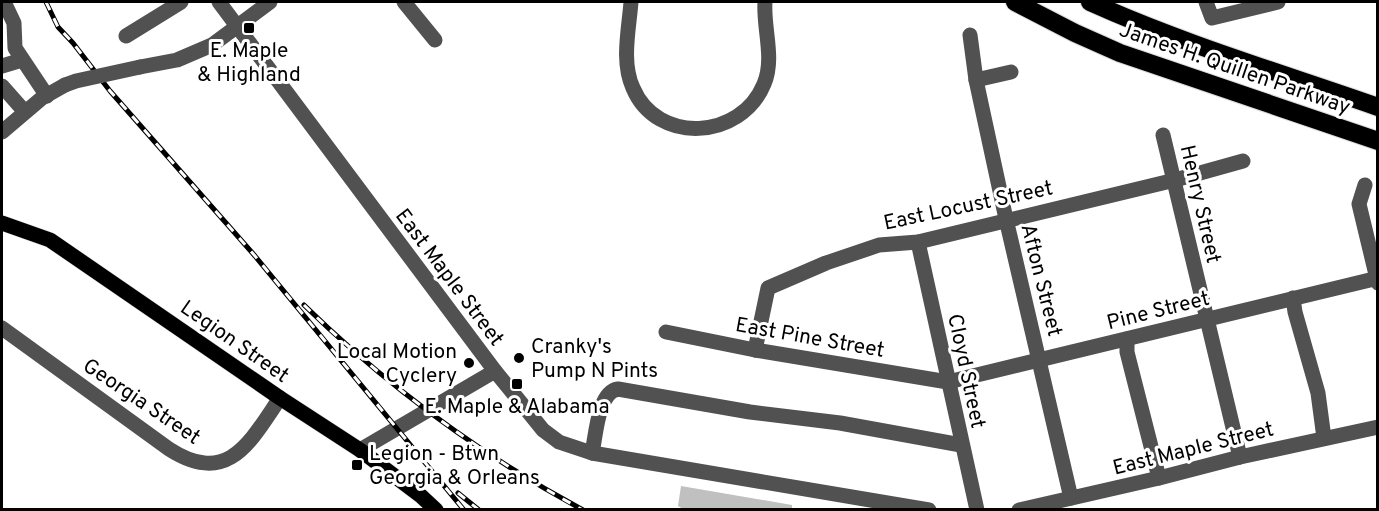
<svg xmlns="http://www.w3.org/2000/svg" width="1379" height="511" font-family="Overpass,sans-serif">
<rect width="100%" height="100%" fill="#fff"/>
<polygon fill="#c0c0c0" points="681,486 792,505 792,510 685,510 678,506"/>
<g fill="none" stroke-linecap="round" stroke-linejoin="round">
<g stroke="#dbdbdb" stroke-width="16">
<polyline id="major" points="2,223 50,240 280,398 360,450 421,496 436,510"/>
</g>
<g stroke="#dbdbdb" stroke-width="20">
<g id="highway">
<polyline points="1015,2 1075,33 1120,53 1378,141"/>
<path d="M1090 2C1183 44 1281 73 1378 107"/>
</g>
</g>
<g stroke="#515151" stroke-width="15">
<polyline points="4,2 14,23 15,48 47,96"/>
<polyline points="219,2 495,371 543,430 559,442 592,453 929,510"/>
<polyline points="404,2 435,40"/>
<path d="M631 2C629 29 621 62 633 88 657 145 741 140 764 84 775 58 763 28 765 2"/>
<polyline points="1206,2 1212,18 1278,2"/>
<polyline points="970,35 976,80 1006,219 1071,498"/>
<polyline points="126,36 181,2"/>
<polyline points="2,66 22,60"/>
<polyline points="140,67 177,60 212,45 270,2"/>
<polyline points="976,80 1011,72"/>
<polyline points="2,86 25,112"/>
<polyline points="2,132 42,98 65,85"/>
<polyline points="1163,135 1240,457"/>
<polyline points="1365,185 1359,204 1378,283"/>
<polyline points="918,242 977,510"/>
<polyline points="1293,298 1295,312 1318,393 1324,438"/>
<path d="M2 328 169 449C228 487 250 442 280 398"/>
<polyline points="666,332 755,350 948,382 1378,278"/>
<polyline points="1127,339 1127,352 1159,478"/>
<polyline points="755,350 768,288 826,263 879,245 918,242 1175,180 1243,161"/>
<polyline points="360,450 495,371"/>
<path d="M592 453C596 435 598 392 618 389L750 412 840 423 961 445"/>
<polyline points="1019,510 1159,478 1240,457 1378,427"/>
</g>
<use href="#major" stroke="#000" stroke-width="15"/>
<use href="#highway" stroke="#000" stroke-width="18"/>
<g stroke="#000" stroke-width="5">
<g id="rail">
<polyline points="46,2 58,27 73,43 110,91 255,256 464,510"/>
<path d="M304 305C387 386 481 455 583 510"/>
<polyline points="458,493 479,510"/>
</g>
</g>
<use href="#rail" stroke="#fff" stroke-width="3" stroke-dasharray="9" stroke-linecap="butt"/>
<polyline stroke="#515151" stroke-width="15" points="65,85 76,81 140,67"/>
</g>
<g fill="#000" stroke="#fff" stroke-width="2">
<rect x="243" y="22" width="12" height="12" rx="3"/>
<circle cx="519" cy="358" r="6"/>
<circle cx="469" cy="363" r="6"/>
<rect x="511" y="378" width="12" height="12" rx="3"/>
<rect x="351" y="459" width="12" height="12" rx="3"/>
</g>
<g text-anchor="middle" stroke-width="6" stroke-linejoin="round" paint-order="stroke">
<g font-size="21" fill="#000" stroke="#fff">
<text x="249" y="57">E. Maple<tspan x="249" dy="24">&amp; Highland</tspan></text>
<text x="531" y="353" text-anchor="start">Cranky's<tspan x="531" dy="24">Pump N Pints</tspan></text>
<text x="457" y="358" text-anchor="end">Local Motion<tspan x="457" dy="24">Cyclery</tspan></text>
<text x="517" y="413">E. Maple &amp; Alabama</text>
<text x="369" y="460" text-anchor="start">Legion - Btwn<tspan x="369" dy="24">Georgia &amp; Orleans</tspan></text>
</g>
<g font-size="21" fill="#000" stroke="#fff">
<text transform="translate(1235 68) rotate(19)" y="7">James H. Quillen Parkway</text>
<text transform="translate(1201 204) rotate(77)" y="7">Henry Street</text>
<text transform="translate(968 205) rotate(-12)" y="7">East Locust Street</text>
<text transform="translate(450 277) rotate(53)" y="7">East Maple Street</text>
<text transform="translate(1042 280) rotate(76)" y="7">Afton Street</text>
<text transform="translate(1158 310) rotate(-14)" y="7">Pine Street</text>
<text transform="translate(810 337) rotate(10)" y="7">East Pine Street</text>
<text transform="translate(235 341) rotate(35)" y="7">Legion Street</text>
<text transform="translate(967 371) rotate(78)" y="7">Cloyd Street</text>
<text transform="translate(142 401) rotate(34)" y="7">Georgia Street</text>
<text transform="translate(1193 448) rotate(-14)" y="7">East Maple Street</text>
</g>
</g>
<rect width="1379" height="511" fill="none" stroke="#000000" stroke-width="6"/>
</svg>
